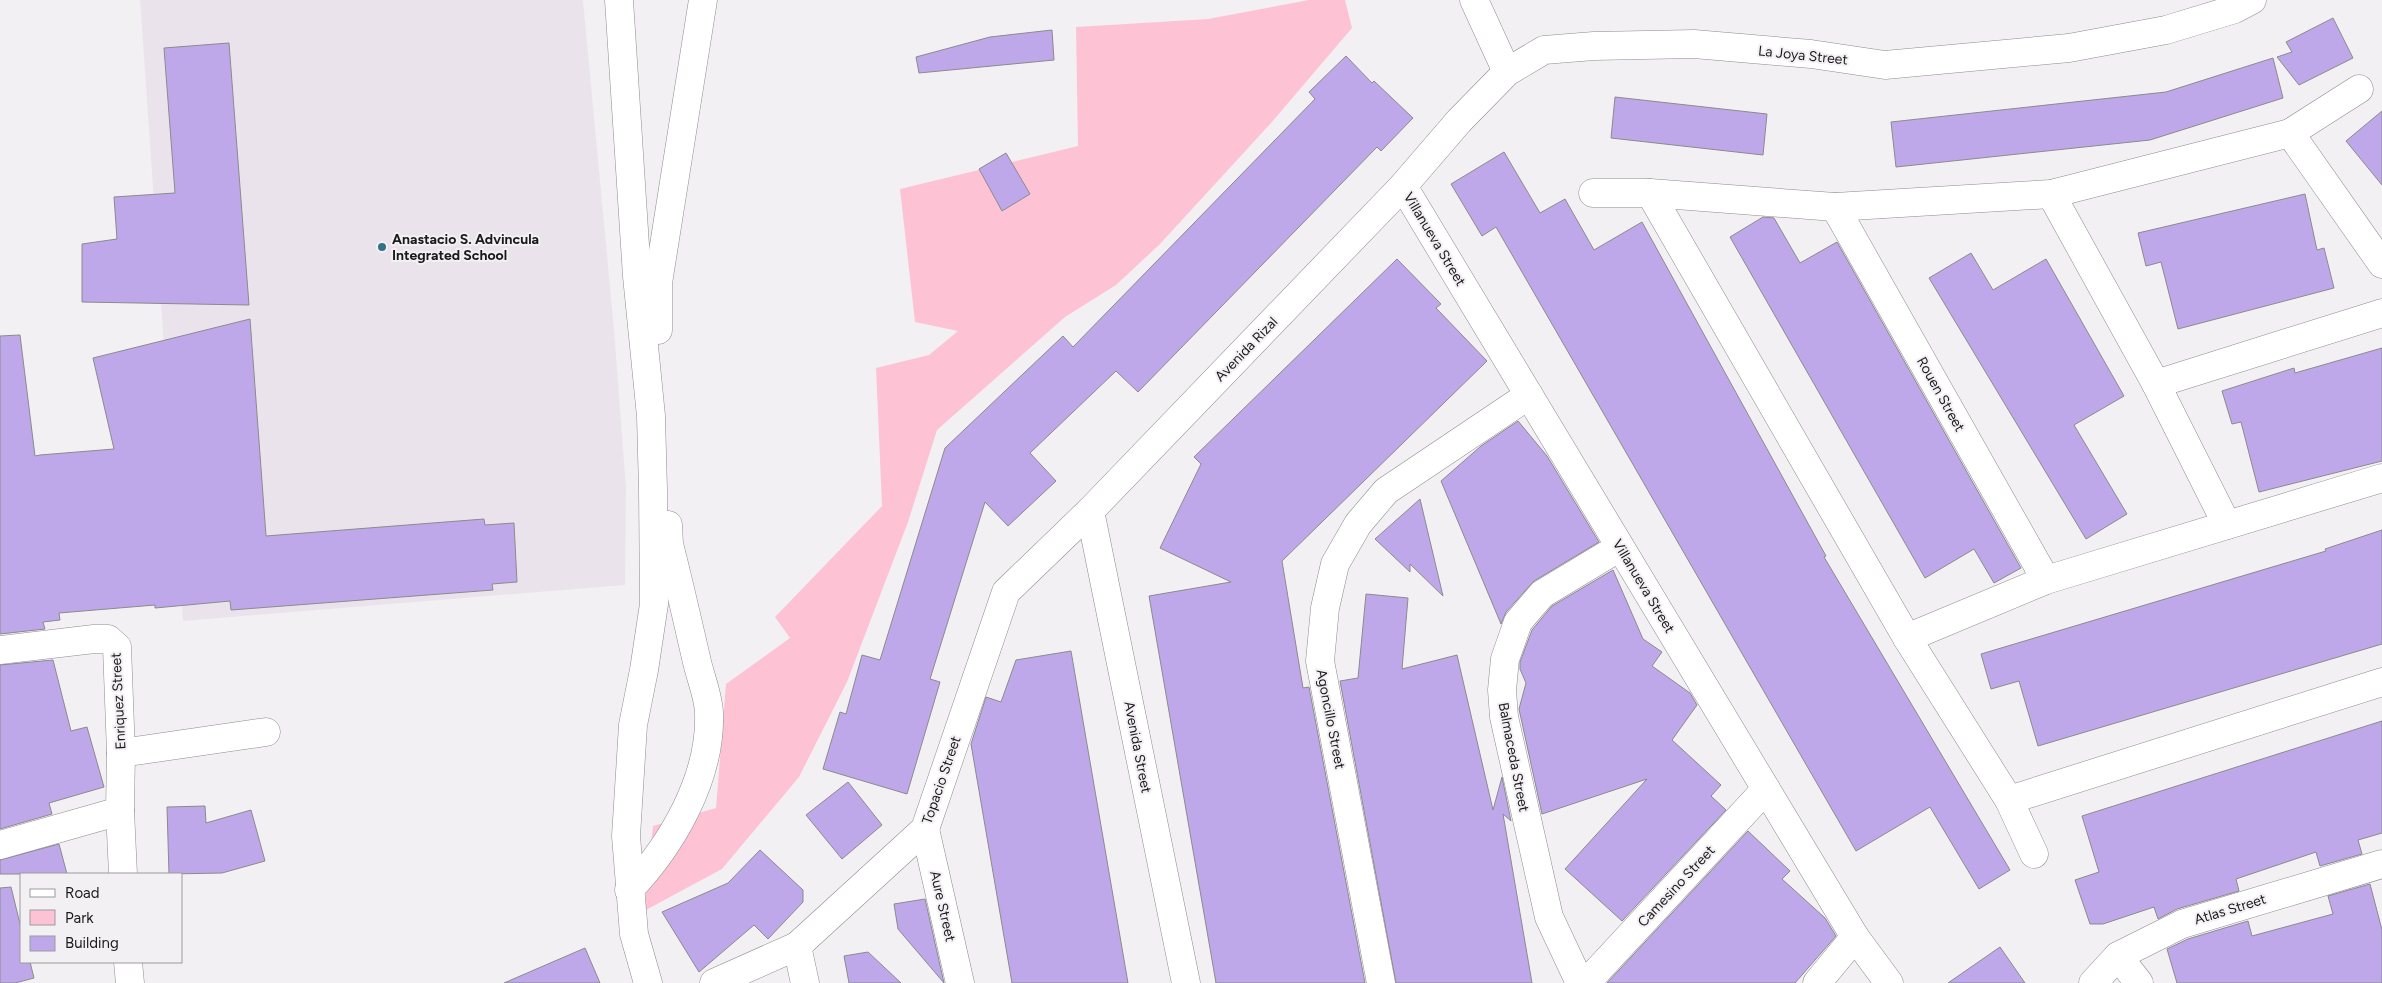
<svg xmlns="http://www.w3.org/2000/svg" width="2382" height="983" font-family="Figtree,sans-serif">
<rect width="100%" height="100%" fill="#f3f0f4"/>
<polygon fill="#ebe3ec" points="140,0 583,0 614,329 626,488 625,585 183,621"/>
<polygon fill="#fec2d5" points="1309,0 1345,0 1352,28 1271,123 1160,244 1116,285 1065,317 937,430 908,522 847,682 799,777 722,869 644,911 653,826 716,808 726,684 790,638 775,617 882,506 876,368 929,355 958,331 915,322 900,189 1078,146 1076,27 1208,19"/>
<g fill="#bfa8e9" stroke="#8b8a8d">
<polygon points="2333,18 2353,58 2299,85 2277,57 2292,52 2286,42"/>
<polygon points="1052,30 1054,60 919,73 916,57 990,37"/>
<polygon points="229,43 249,305 82,302 82,244 117,239 114,197 175,193 164,48"/>
<polygon points="1346,56 1372,83 1374,81 1413,118 1381,151 1377,147 1138,392 1116,371 1030,453 1056,481 1008,526 985,502 930,679 940,682 907,794 823,769 840,712 846,714 862,655 880,660 945,448 1063,336 1073,347 1315,99 1309,92"/>
<polygon points="2273,58 2283,98 2150,140 1896,167 1891,122 2166,92"/>
<polygon points="1615,97 1767,114 1763,155 1611,138"/>
<polygon points="2382,111 2382,185 2346,141"/>
<polygon points="1504,152 1540,213 1565,199 1594,250 1642,222 1826,556 1824,557 2010,870 1979,889 1930,807 1856,851 1496,227 1482,236 1451,184"/>
<polygon points="1006,153 1030,194 1002,211 979,169"/>
<polygon points="2305,194 2317,250 2324,248 2334,288 2178,329 2161,262 2146,266 2138,233"/>
<polygon points="1763,217 1774,218 1800,263 1837,242 2021,568 1994,583 1974,549 1925,578 1730,237"/>
<polygon points="1971,253 1993,290 2046,259 2124,396 2074,425 2127,514 2086,539 1929,278"/>
<polygon points="1397,259 1441,304 1436,308 1487,361 1282,561 1303,688 1309,687 1365,983 1216,983 1149,596 1231,582 1160,548 1201,464 1194,457"/>
<polygon points="250,319 266,536 484,519 485,525 514,523 517,582 492,584 493,590 231,610 230,601 155,608 155,605 59,613 60,620 43,622 45,629 0,634 0,336 20,335 35,456 40,455 114,449 93,358"/>
<polygon points="2382,348 2382,461 2259,492 2241,422 2232,424 2222,391 2294,368 2295,373"/>
<polygon points="1518,421 1547,456 1599,542 1534,581 1506,612 1501,624 1441,481 1481,446"/>
<polygon points="1420,499 1443,596 1410,564 1410,572 1375,539"/>
<polygon points="2382,530 2382,644 2038,746 2019,681 1991,689 1981,654 2326,551 2325,549"/>
<polygon points="1613,570 1643,639 1662,652 1652,666 1690,693 1697,705 1672,740 1721,785 1711,796 1726,810 1622,921 1565,869 1647,779 1542,814 1519,709 1526,683 1520,669 1520,662 1532,630 1552,606"/>
<polygon points="1366,594 1408,598 1402,669 1457,655 1493,810 1502,777 1511,821 1503,814 1532,983 1396,983 1340,681 1358,678"/>
<polygon points="1071,651 1128,983 1012,983 971,744 986,697 1001,702 1016,660"/>
<polygon points="53,660 71,731 87,727 104,787 49,803 52,814 0,829 0,665"/>
<polygon points="2382,721 2382,833 2358,840 2362,854 2320,866 2316,852 2236,879 2239,891 2177,909 2158,919 2154,907 2103,924 2090,924 2075,880 2099,872 2082,816"/>
<polygon points="848,782 882,825 842,859 806,815"/>
<polygon points="205,806 206,823 251,810 265,861 222,873 169,874 167,807"/>
<polygon points="1748,831 1790,871 1782,879 1825,918 1836,936 1795,983 1607,983"/>
<polygon points="59,844 67,874 0,874 0,860"/>
<polygon points="760,850 803,890 803,902 768,939 754,925 699,972 662,912 728,883"/>
<polygon points="2370,884 2382,930 2382,983 2177,983 2167,949 2188,939 2248,921 2252,936 2333,914 2328,896"/>
<polygon points="11,887 21,928 21,962 30,962 34,978 15,983 0,983 0,888"/>
<polygon points="925,899 944,983 898,929 894,904"/>
<polygon points="2000,947 2025,983 1948,983"/>
<polygon points="585,948 600,983 504,983"/>
<polygon points="868,952 901,983 849,983 844,956"/>
</g>
<g fill="none" stroke-linecap="round" stroke-linejoin="round">
<g stroke="#8e8b8f" stroke-width="29">
<g id="minor">
<polyline points="619,0 637,276 651,416 653,490 654,604 644,670 633,725 626,836 634,934 648,983"/>
<polyline points="1474,0 1507,72"/>
<polyline points="2290,133 2382,264"/>
<polyline points="1403,186 1855,937 1889,983"/>
<polyline points="1593,193 1650,193 1835,207 2051,194 2290,133 2359,89"/>
<polyline points="1650,193 1907,638 2009,800 2382,682"/>
<polyline points="2051,194 2156,384 2227,525"/>
<polyline points="1835,207 2046,580"/>
<polyline points="658,330 658,283 703,0"/>
<polyline points="2156,384 2382,313"/>
<polyline points="1907,638 2046,580 2382,478"/>
<polyline points="0,650 94,639 108,639 117,647 121,753 120,811 123,874"/>
<polyline points="121,753 266,732"/>
<polyline points="2009,800 2034,854"/>
<polyline points="925,829 960,983"/>
<polyline points="0,845 120,811"/>
<path d="M629 890C672 845 711 778 709 714 709 698 701 679 697 662 688 623 679 583 669 544L668 525"/>
<polyline points="797,946 805,983"/>
<polyline points="2118,956 2139,983"/>
<polyline points="128,962 130,983"/>
<polyline points="714,983 797,946 925,829 1006,592 1090,511"/>
<polyline points="1381,983 1320,661 1325,608 1335,564 1358,524 1386,491 1529,395"/>
<polyline points="1580,983 1549,917 1504,717 1502,690 1505,659 1518,622 1542,594 1620,547"/>
<polyline points="1586,983 1766,789"/>
<polyline points="1817,983 1855,937"/>
<polyline points="2093,983 2118,956 2182,924 2382,864"/>
</g>
</g>
<g stroke="#8e8b8f" stroke-width="29">
<polyline id="tertiary" points="1186,983 1090,511 1403,186 1459,121 1507,72 1544,50 1594,46 1694,44 1811,54 1885,65 2069,48 2166,30 2235,9 2252,0"/>
</g>
<use href="#minor" stroke="#fff" stroke-width="28"/>
<use href="#tertiary" stroke="#fff" stroke-width="28"/>
</g>
<circle fill="#357289" stroke="#f3f0f4" stroke-width="2" cx="382" cy="247" r="5"/>
<g text-anchor="middle" stroke-width="4" stroke-linejoin="round" paint-order="stroke">
<g font-size="14" fill="#1b1a1b" stroke="#f3f0f4">
<text transform="translate(1803 55) rotate(6)" y="5">La Joya Street</text>
<text transform="translate(1435 239) rotate(59)" y="5">Villanueva Street</text>
<text transform="translate(1246 349) rotate(-46)" y="5">Avenida Rizal</text>
<text transform="translate(1941 394) rotate(61)" y="5">Rouen Street</text>
<text transform="translate(1644 586) rotate(59)" y="5">Villanueva Street</text>
<text transform="translate(118 701) rotate(-93)" y="5">Enriquez Street</text>
<text transform="translate(1331 719) rotate(79)" y="5">Agoncillo Street</text>
<text transform="translate(1138 747) rotate(79)" y="5">Avenida Street</text>
<text transform="translate(1514 757) rotate(79)" y="5">Balmaceda Street</text>
<text transform="translate(941 780) rotate(-71)" y="5">Topacio Street</text>
<text transform="translate(1676 886) rotate(-47)" y="5">Camesino Street</text>
<text transform="translate(943 906) rotate(77)" y="5">Aure Street</text>
<text transform="translate(2230 909) rotate(-17)" y="5">Atlas Street</text>
</g>
<g font-size="14" font-weight="bold" fill="#1b1a1b" stroke="#f3f0f4" text-anchor="start">
<text x="392" y="244">Anastacio S. Advincula<tspan x="392" dy="16">Integrated School</tspan></text>
</g>
</g>
<rect x="20" y="873" width="162" height="90" fill="#f3f0f4" stroke="#9d9a9d"/>
<rect x="30" y="889" width="25" height="8" fill="#ffffff" stroke="#9d9a9d"/>
<text x="65" y="898" font-size="15" fill="#1b1a1b">Road</text>
<rect x="30" y="910" width="25" height="15" fill="#fec2d5" stroke="#9d9a9d"/>
<text x="65" y="923" font-size="15" fill="#1b1a1b">Park</text>
<rect x="30" y="936" width="25" height="15" fill="#bfa8e9" stroke="#9d9a9d"/>
<text x="65" y="948" font-size="15" fill="#1b1a1b">Building</text>
</svg>
